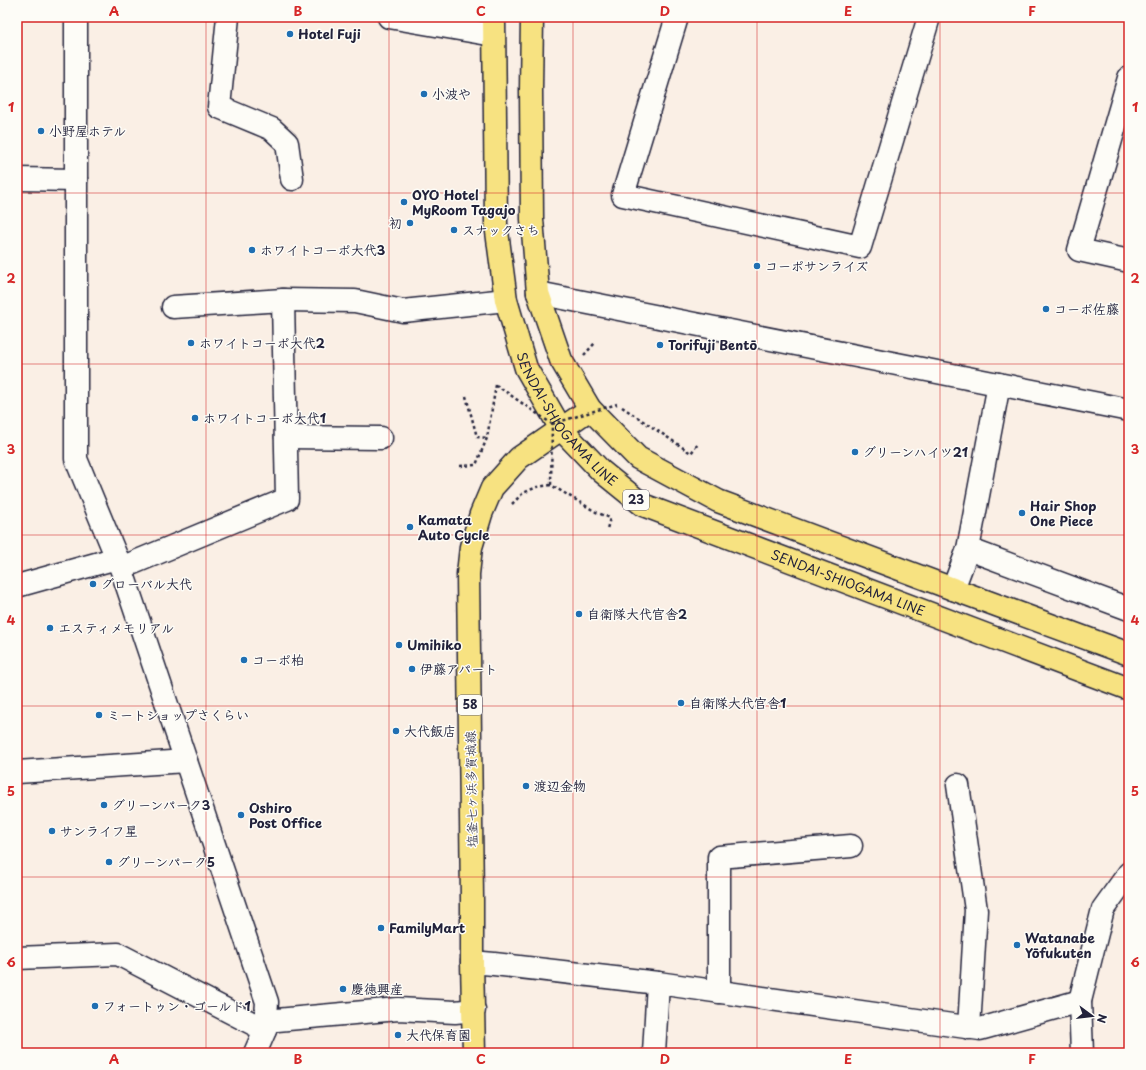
<svg xmlns="http://www.w3.org/2000/svg" width="1146" height="1070" font-family="'Playpen Sans','Klee One',sans-serif">
<rect width="100%" height="100%" fill="#faefe5"/>
<filter id="ink" filterUnits="userSpaceOnUse"><feTurbulence type="fractalNoise" baseFrequency=".025" numOctaves="2"/><feDisplacementMap in="SourceGraphic" scale="8" xChannelSelector="R" yChannelSelector="G"/><feConvolveMatrix kernelMatrix="1 2 1 2 8 2 1 2 1" color-interpolation-filters="sRGB"/></filter>
<g filter="url(#ink)">
<g fill="none" stroke-linecap="round" stroke-linejoin="round">
<g stroke="#22223b" stroke-width="25">
<g id="minor">
<polyline points="76,17 76,459 121,568 267,1002 265,1030 255,1053"/>
<polyline points="228,17 219,107 272,129 287,143 292,179"/>
<polyline points="389,17 494,35"/>
<polyline points="677,17 623,195 860,247 929,17"/>
<polyline points="1129,78 1079,250 1129,261"/>
<polyline points="17,179 76,180"/>
<polyline points="538,293 1129,410"/>
<polyline points="283,300 355,301 403,311 506,300"/>
<polyline points="286,437 381,438"/>
<polyline points="968,549 1129,609"/>
<polyline points="121,568 287,499 283,300 173,307"/>
<polyline points="17,586 117,558"/>
<polyline points="953,589 968,549 999,384"/>
<polyline points="17,772 186,761"/>
<polyline points="958,785 976,910 969,1028"/>
<polyline points="17,958 118,954 265,1030"/>
<polyline points="472,962 494,964 658,983 980,1029 1080,1001"/>
<polyline points="719,992 719,857 851,846"/>
<polyline points="266,1021 398,1009 455,1012 474,1010"/>
<polyline points="654,1053 658,983"/>
<polyline points="1082,1053 1080,1001 1103,909 1129,873"/>
</g>
</g>
<g stroke="#22223b" stroke-width="25">
<g id="major">
<path id="s1" d="M494 17 496 224 506 300 526 368 561 429 601 471 643 505 1129 689"/>
<polyline points="532,17 531,90 532,219 538,293 561,360 590,409 638,458 718,501 953,589 1129,654"/>
<polyline points="474,1053 472,962 472,899 468,574 471,547 481,514 492,488 519,458 590,409"/>
</g>
</g>
<g stroke="#22223b" stroke-width="2.5" stroke-dasharray="3 3" stroke-linecap="butt">
<polyline points="584,355 595,343"/>
<polyline points="466,396 477,437 487,438"/>
<polyline points="622,407 691,453 698,444"/>
<polyline points="460,466 476,465 487,438 496,385"/>
<polyline points="512,504 523,493 537,487 551,485 596,512 610,518 607,529"/>
</g>
<use href="#minor" stroke="#fdfcf7" stroke-width="22"/>
<use href="#major" stroke="#f7e281" stroke-width="22"/>
<g stroke="#22223b" stroke-width="2.5" stroke-dasharray="3 3" stroke-linecap="butt">
<polyline points="496,385 552,424 551,485"/>
<polyline points="552,424 617,404"/>
</g>
</g>
</g>
<path fill="none" stroke="#d62828" stroke-width="1" stroke-opacity="0.55" d="M206 17V1053M389 17V1053M573 17V1053M757 17V1053M940 17V1053M17 193H1129M17 364H1129M17 535H1129M17 706H1129M17 877H1129"/>
<g fill="#1f6fb2" stroke="#fdfcf7" stroke-width="1.5">
<circle cx="290" cy="34" r="4"/>
<circle cx="424" cy="94" r="4"/>
<circle cx="41" cy="131" r="4"/>
<circle cx="404" cy="202" r="4"/>
<circle cx="410" cy="223" r="4"/>
<circle cx="454" cy="230" r="4"/>
<circle cx="252" cy="250" r="4"/>
<circle cx="757" cy="266" r="4"/>
<circle cx="1046" cy="309" r="4"/>
<circle cx="191" cy="343" r="4"/>
<circle cx="660" cy="345" r="4"/>
<circle cx="195" cy="418" r="4"/>
<circle cx="855" cy="452" r="4"/>
<circle cx="1022" cy="513" r="4"/>
<circle cx="410" cy="527" r="4"/>
<circle cx="93" cy="584" r="4"/>
<circle cx="579" cy="614" r="4"/>
<circle cx="50" cy="628" r="4"/>
<circle cx="399" cy="645" r="4"/>
<circle cx="244" cy="660" r="4"/>
<circle cx="412" cy="669" r="4"/>
<circle cx="681" cy="703" r="4"/>
<circle cx="99" cy="715" r="4"/>
<circle cx="396" cy="731" r="4"/>
<circle cx="526" cy="786" r="4"/>
<circle cx="104" cy="805" r="4"/>
<circle cx="241" cy="815" r="4"/>
<circle cx="52" cy="831" r="4"/>
<circle cx="109" cy="862" r="4"/>
<circle cx="381" cy="928" r="4"/>
<circle cx="1017" cy="945" r="4"/>
<circle cx="343" cy="989" r="4"/>
<circle cx="95" cy="1006" r="4"/>
<circle cx="398" cy="1035" r="4"/>
</g>
<g text-anchor="middle" stroke-width="3" stroke-linejoin="round" paint-order="stroke">
<g fill="#fdfcf7" stroke="#646373" stroke-width="1">
<rect x="623" y="490" width="26" height="20" rx="3"/>
<rect x="458" y="695" width="24" height="20" rx="3"/>
</g>
<g font-size="12" font-weight="bold" fill="#22223b">
<text x="636" y="504">23</text>
<text x="470" y="709">58</text>
</g>
<g font-size="13" font-weight="bold" fill="#22223b" stroke="#fdfcf7" text-anchor="start">
<text x="298" y="39">Hotel Fuji</text>
<text x="432" y="99">小波や</text>
<text x="49" y="136">小野屋ホテル</text>
<text x="412" y="200">OYO Hotel<tspan x="412" dy="15">MyRoom Tagajo</tspan></text>
<text x="402" y="228" text-anchor="end">初</text>
<text x="462" y="235">スナックさち</text>
<text x="260" y="255">ホワイトコーポ大代3</text>
<text x="765" y="271">コーポサンライズ</text>
<text x="1054" y="314">コーポ佐藤</text>
<text x="199" y="348">ホワイトコーポ大代2</text>
<text x="668" y="350">Torifuji Bentō</text>
<text x="203" y="423">ホワイトコーポ大代1</text>
<text x="863" y="457">グリーンハイツ21</text>
<text x="1030" y="511">Hair Shop<tspan x="1030" dy="15">One Piece</tspan></text>
<text x="418" y="525">Kamata<tspan x="418" dy="15">Auto Cycle</tspan></text>
<text x="101" y="589">グローバル大代</text>
<text x="587" y="619">自衛隊大代官舎2</text>
<text x="58" y="633">エスティメモリアル</text>
<text x="407" y="650">Umihiko</text>
<text x="252" y="665">コーポ柏</text>
<text x="420" y="674">伊藤アパート</text>
<text x="689" y="708">自衛隊大代官舎1</text>
<text x="107" y="720">ミートショップさくらい</text>
<text x="404" y="736">大代飯店</text>
<text x="534" y="791">渡辺金物</text>
<text x="112" y="810">グリーンパーク3</text>
<text x="249" y="813">Oshiro<tspan x="249" dy="15">Post Office</tspan></text>
<text x="60" y="836">サンライフ星</text>
<text x="117" y="867">グリーンパーク5</text>
<text x="389" y="933">FamilyMart</text>
<text x="1025" y="943">Watanabe<tspan x="1025" dy="15">Yōfukuten</tspan></text>
<text x="351" y="994">慶徳興産</text>
<text x="103" y="1011">フォートゥン・ゴールド1</text>
<text x="406" y="1040">大代保育園</text>
</g>
<g font-size="13" fill="#22223b" stroke="#fdfcf7">
<text dy="5" stroke="none"><textPath href="#s1" startOffset="420">SENDAI-SHIOGAMA LINE</textPath></text>
<text dy="5" stroke="none"><textPath href="#s1" startOffset="756">SENDAI-SHIOGAMA LINE</textPath></text>
<text transform="translate(471 789) rotate(-91)" y="5">塩釜七ヶ浜多賀城線</text>
</g>
</g>
<rect width="1146" height="1070" fill="none" stroke="#fdfcf7" stroke-width="44"/>
<g transform="translate(1092 1016) rotate(105)" stroke="#fdfcf7" stroke-width="3" paint-order="stroke">
<path d="M0-3L7 15L0 10L-7 15Z" fill="#22223b"/>
<text y="-6" font-size="11" font-weight="bold" text-anchor="middle" fill="#22223b">N</text>
</g>
<rect x="22" y="22" width="1102" height="1026" fill="none" stroke="#d62828" stroke-width="1.5"/>
<g font-size="13" text-anchor="middle" font-weight="bold" fill="#d62828">
<text x="114" y="16">A</text>
<text x="298" y="16">B</text>
<text x="481" y="16">C</text>
<text x="665" y="16">D</text>
<text x="848" y="16">E</text>
<text x="1032" y="16">F</text>
<text x="11" y="112">1</text>
<text x="1135" y="112">1</text>
<text x="11" y="283">2</text>
<text x="1135" y="283">2</text>
<text x="11" y="454">3</text>
<text x="1135" y="454">3</text>
<text x="11" y="625">4</text>
<text x="1135" y="625">4</text>
<text x="11" y="796">5</text>
<text x="1135" y="796">5</text>
<text x="11" y="967">6</text>
<text x="1135" y="967">6</text>
<text x="114" y="1064">A</text>
<text x="298" y="1064">B</text>
<text x="481" y="1064">C</text>
<text x="665" y="1064">D</text>
<text x="848" y="1064">E</text>
<text x="1032" y="1064">F</text>
</g>
</svg>
